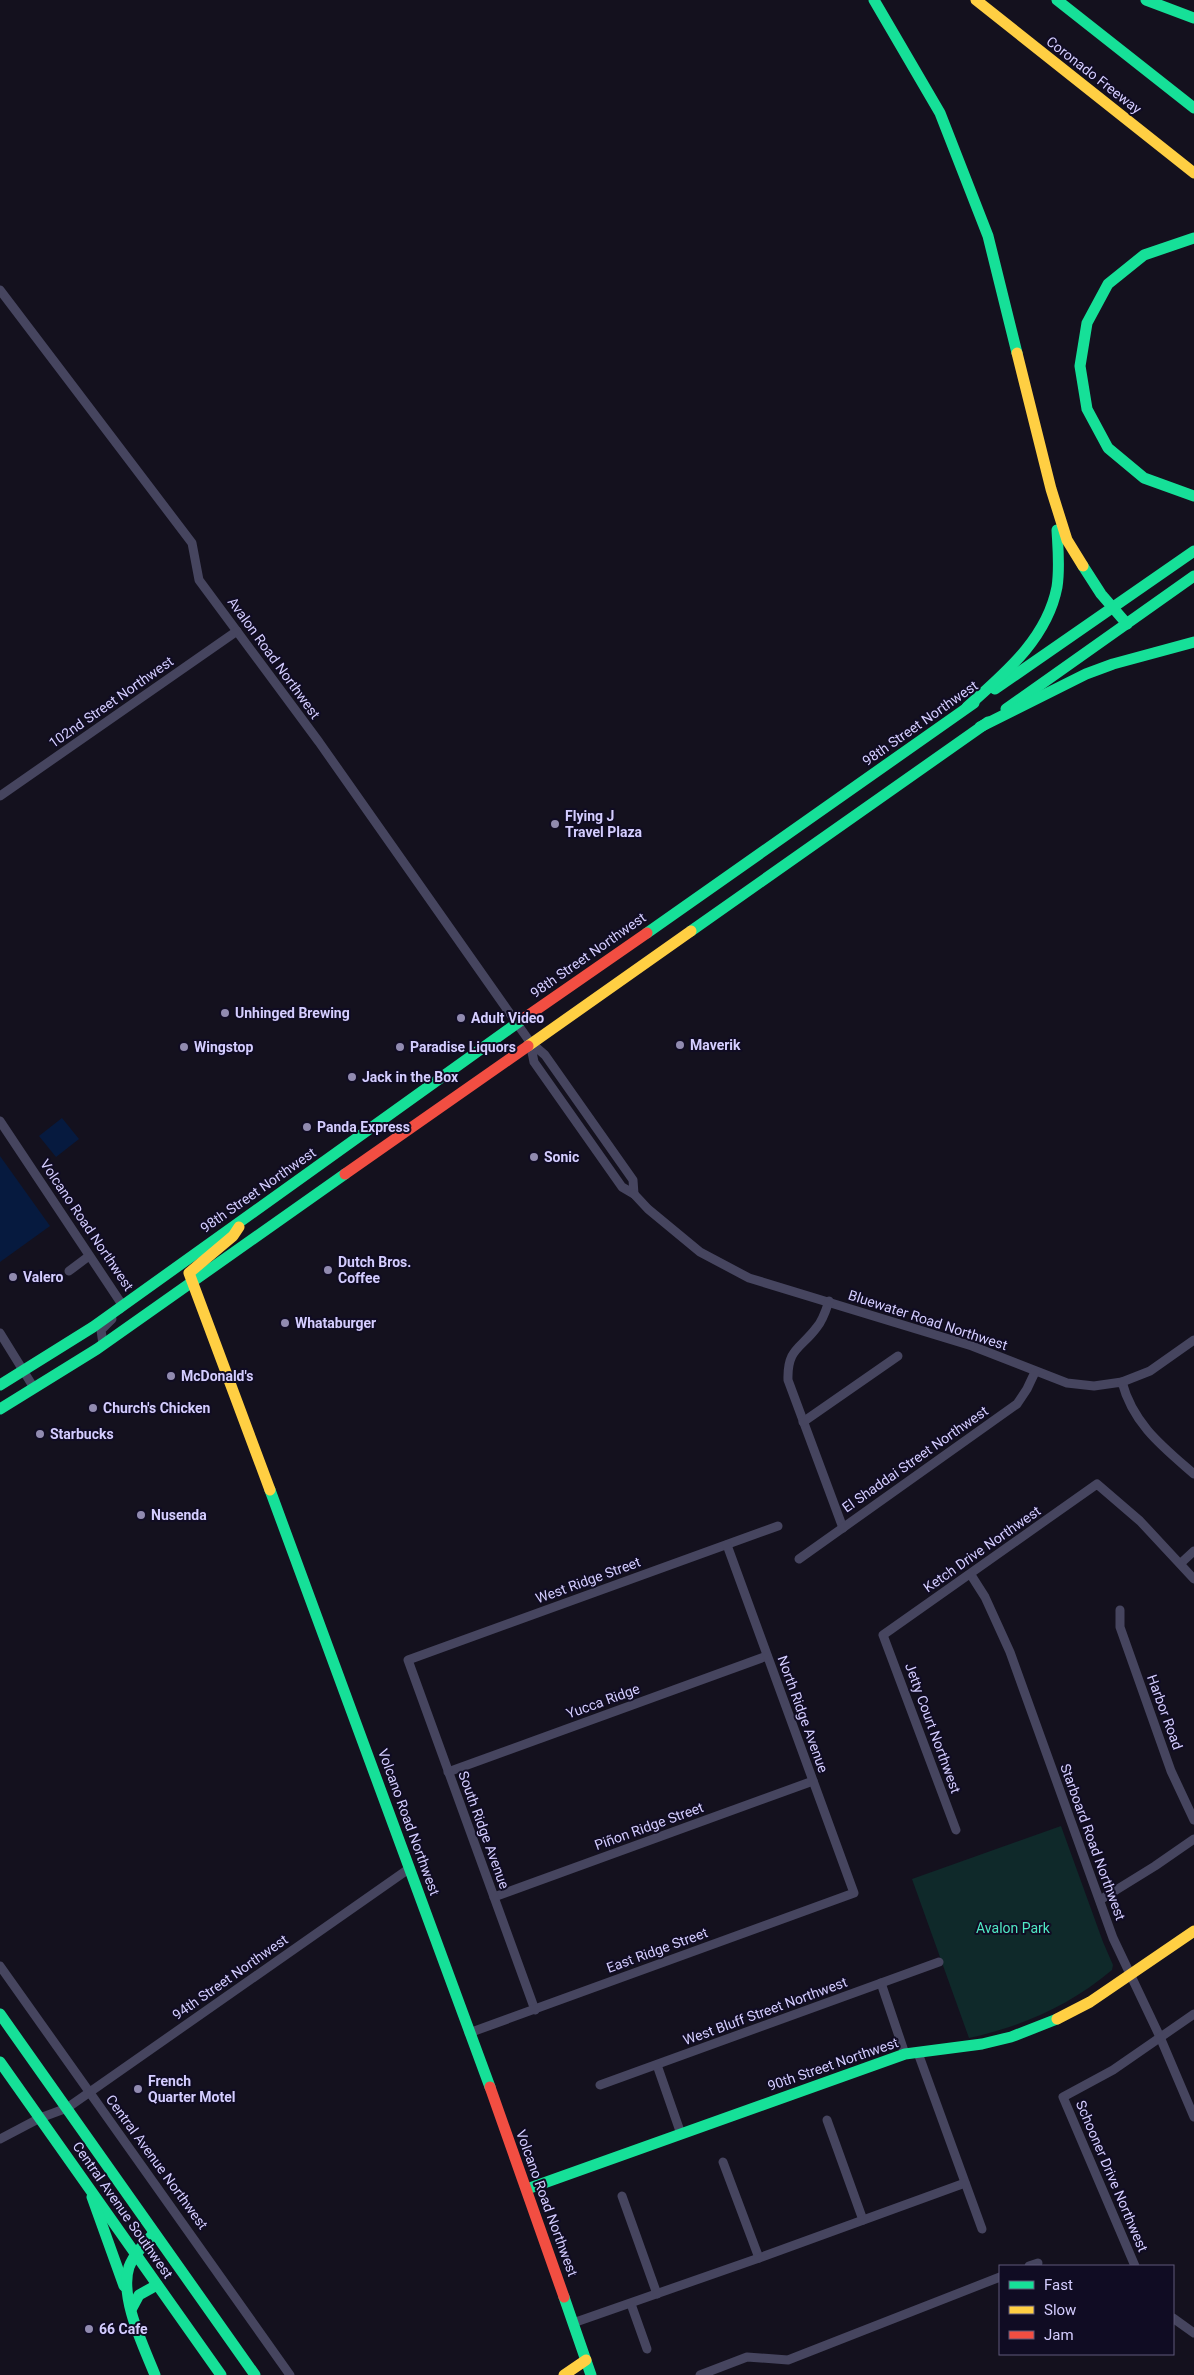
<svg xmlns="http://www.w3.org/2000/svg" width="1194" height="2375" font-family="Roboto,sans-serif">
<rect width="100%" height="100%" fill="#14111e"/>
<path fill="#0f292a" d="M1061 1826 1103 1942 1113 1965 1112 1970C1069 2006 1023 2026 969 2038L912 1879Z"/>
<g fill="#061a3f">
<polygon points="62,1118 79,1139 56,1157 39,1136"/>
<polygon points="0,1156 50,1226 0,1262"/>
</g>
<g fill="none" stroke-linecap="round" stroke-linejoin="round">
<g stroke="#46455f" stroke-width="9">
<polyline points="0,290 192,543 199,580 319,742 530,1042 545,1055 633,1180 634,1194 622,1187 534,1062 530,1042"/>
<polyline points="0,796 237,631"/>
<polyline points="0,1121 123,1306 120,1309"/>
<path d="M634 1194 648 1209 700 1252 749 1278 972 1346 1067 1383 1094 1386 1122 1382C1133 1424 1163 1447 1194 1474"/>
<polyline points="69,1271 89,1256"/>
<path d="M829 1301C826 1310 823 1320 817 1327 801 1349 787 1348 788 1380L843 1528"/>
<polyline points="0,1333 34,1388"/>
<polyline points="103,1344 101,1330 112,1319"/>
<polyline points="1122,1382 1150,1371 1194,1340"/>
<polyline points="803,1422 898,1356"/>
<polyline points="799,1559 1017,1404 1027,1389 1035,1372"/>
<polyline points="1181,1563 1194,1551"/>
<polyline points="971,1575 985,1597 1010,1652 1113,1938 1160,2037 1194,2117"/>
<polyline points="1120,1610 1120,1627 1171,1771 1194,1820"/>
<polyline points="448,1772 767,1656"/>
<polyline points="956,1830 883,1635 1097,1484 1140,1521 1194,1579"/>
<polyline points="494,1897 813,1781"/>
<polyline points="1100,1900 1155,1866 1194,1839"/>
<polyline points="0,1966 290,2375"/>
<polyline points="881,1983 905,2054"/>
<polyline points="535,2010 408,1660 778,1526"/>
<polyline points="469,2033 854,1893 727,1545"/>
<polyline points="918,2053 982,2229"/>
<polyline points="657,2065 681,2134"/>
<polyline points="600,2085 939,1962"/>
<polyline points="827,2120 863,2220"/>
<polyline points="0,2139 40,2118 67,2108 410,1868"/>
<polyline points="723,2162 759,2258"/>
<polyline points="622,2196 657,2294"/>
<polyline points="1029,2266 1038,2263"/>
<polyline points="1135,2266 1063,2097 1113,2070 1194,2014"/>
<polyline points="631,2304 647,2349"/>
<polyline points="1173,2318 1194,2333"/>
<polyline points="573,2323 759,2258 965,2183"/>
<polyline points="700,2375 747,2357 788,2360 1000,2277"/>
</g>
<g stroke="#16e098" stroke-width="11">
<polyline points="874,0 940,113 988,236 1017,353"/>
<polyline points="1057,0 1194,108"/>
<polyline points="1146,0 1194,18"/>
<polyline points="1194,238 1144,255 1108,284 1087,323 1080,366 1087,409 1108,448 1144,478 1194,496"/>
<polyline points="1083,566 1101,594 1127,624"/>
<polyline points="995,689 1194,551"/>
<path d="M967 707C1004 674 1047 639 1057 587 1060 568 1058 549 1057 530"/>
<polyline points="1006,709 1194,576"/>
<polyline points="980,727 1086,674 1113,664 1194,642"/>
<polyline points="691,931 988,722"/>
<polyline points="647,933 974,703"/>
<polyline points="0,1385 93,1327 523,1019"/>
<polyline points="0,1409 97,1349 345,1174"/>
<polyline points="270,1490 490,2087"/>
<polyline points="0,2014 255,2375"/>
<polyline points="0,2062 221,2375"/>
<polyline points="527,2189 905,2054 982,2044 1011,2037 1057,2019"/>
<polyline points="92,2197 124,2286"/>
<path d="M154 2233C145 2243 134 2254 129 2267 119 2297 144 2347 155 2375"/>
<polyline points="564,2297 591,2375"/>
<polyline points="132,2308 139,2295 157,2285"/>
</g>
<g stroke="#ffcf43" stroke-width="11">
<polyline points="976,0 1194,173"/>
<polyline points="1017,353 1051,489 1067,540 1083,566"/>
<polyline points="528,1046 691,931"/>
<polyline points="239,1227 233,1236 189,1273 270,1490"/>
<polyline points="1057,2019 1090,2002 1194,1931"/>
<polyline points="564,2375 586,2360"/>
</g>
<g stroke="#f24e42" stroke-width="11">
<polyline points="523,1019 647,933"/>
<polyline points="345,1174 528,1046"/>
<polyline points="490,2087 564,2297"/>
</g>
</g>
<g fill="#918bb0" stroke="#100c23" stroke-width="2">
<circle cx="555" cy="824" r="5"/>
<circle cx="225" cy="1013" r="5"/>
<circle cx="461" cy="1018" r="5"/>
<circle cx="680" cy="1045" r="5"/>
<circle cx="184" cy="1047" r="5"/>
<circle cx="400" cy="1047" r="5"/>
<circle cx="352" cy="1077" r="5"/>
<circle cx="307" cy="1127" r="5"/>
<circle cx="534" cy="1157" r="5"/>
<circle cx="328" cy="1270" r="5"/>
<circle cx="13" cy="1277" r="5"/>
<circle cx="285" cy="1323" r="5"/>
<circle cx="171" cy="1376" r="5"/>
<circle cx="93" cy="1408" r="5"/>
<circle cx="40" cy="1434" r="5"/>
<circle cx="141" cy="1515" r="5"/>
<circle cx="138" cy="2089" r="5"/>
<circle cx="89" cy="2329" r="5"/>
</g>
<g text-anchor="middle" stroke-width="4" stroke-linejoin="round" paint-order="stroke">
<g font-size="14" fill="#d4cdff" stroke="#100c23">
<text transform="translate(1094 75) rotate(38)" y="5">Coronado Freeway</text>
<text transform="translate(274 658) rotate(54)" y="5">Avalon Road Northwest</text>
<text transform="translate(111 702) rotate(-35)" y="5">102nd Street Northwest</text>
<text transform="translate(920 723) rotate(-35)" y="5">98th Street Northwest</text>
<text transform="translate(588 955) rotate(-35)" y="5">98th Street Northwest</text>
<text transform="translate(258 1190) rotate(-35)" y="5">98th Street Northwest</text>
<text transform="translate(87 1225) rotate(56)" y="5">Volcano Road Northwest</text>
<text transform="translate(928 1320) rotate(18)" y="5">Bluewater Road Northwest</text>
<text transform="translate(915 1459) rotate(-35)" y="5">El Shaddai Street Northwest</text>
<text transform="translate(982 1549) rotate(-35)" y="5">Ketch Drive Northwest</text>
<text transform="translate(588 1580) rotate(-20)" y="5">West Ridge Street</text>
<text transform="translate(603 1701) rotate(-20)" y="5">Yucca Ridge</text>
<text transform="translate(1165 1712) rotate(70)" y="5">Harbor Road</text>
<text transform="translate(803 1714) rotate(70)" y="5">North Ridge Avenue</text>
<text transform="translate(933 1728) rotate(70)" y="5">Jetty Court Northwest</text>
<text transform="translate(409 1822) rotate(70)" y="5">Volcano Road Northwest</text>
<text transform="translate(649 1826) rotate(-20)" y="5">Piñon Ridge Street</text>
<text transform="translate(484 1830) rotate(70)" y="5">South Ridge Avenue</text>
<text transform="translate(1093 1842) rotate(70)" y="5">Starboard Road Northwest</text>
<text transform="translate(657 1950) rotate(-20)" y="5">East Ridge Street</text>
<text transform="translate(230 1977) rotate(-35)" y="5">94th Street Northwest</text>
<text transform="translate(765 2011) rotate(-20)" y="5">West Bluff Street Northwest</text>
<text transform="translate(833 2064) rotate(-19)" y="5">90th Street Northwest</text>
<text transform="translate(157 2162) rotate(54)" y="5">Central Avenue Northwest</text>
<text transform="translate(1112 2176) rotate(67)" y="5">Schooner Drive Northwest</text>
<text transform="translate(547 2203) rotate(70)" y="5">Volcano Road Northwest</text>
<text transform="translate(123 2210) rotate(55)" y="5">Central Avenue Southwest</text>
</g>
<g font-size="14" font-weight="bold" fill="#d4cdff" stroke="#100c23" text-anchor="start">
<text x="565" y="821">Flying J<tspan x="565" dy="16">Travel Plaza</tspan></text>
<text x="235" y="1018">Unhinged Brewing</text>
<text x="471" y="1023">Adult Video</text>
<text x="690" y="1050">Maverik</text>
<text x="194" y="1052">Wingstop</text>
<text x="410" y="1052">Paradise Liquors</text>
<text x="362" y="1082">Jack in the Box</text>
<text x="317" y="1132">Panda Express</text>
<text x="544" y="1162">Sonic</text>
<text x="338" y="1267">Dutch Bros.<tspan x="338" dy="16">Coffee</tspan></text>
<text x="23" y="1282">Valero</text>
<text x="295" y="1328">Whataburger</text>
<text x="181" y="1381">McDonald's</text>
<text x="103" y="1413">Church's Chicken</text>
<text x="50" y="1439">Starbucks</text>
<text x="151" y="1520">Nusenda</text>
<text x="148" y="2086">French<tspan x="148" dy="16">Quarter Motel</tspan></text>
<text x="99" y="2334">66 Cafe</text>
</g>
<g font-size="14" fill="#50e9c4" stroke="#100c23">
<text x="1013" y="1933">Avalon Park</text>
</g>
</g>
<rect x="999" y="2265" width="175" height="90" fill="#100c23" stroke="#5e597b"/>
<rect x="1009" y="2281" width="25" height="8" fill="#16e098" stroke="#5e597b"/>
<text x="1044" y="2290" font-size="15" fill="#d4cdff">Fast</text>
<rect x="1009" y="2306" width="25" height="8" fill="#ffcf43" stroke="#5e597b"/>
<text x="1044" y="2315" font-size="15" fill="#d4cdff">Slow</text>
<rect x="1009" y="2331" width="25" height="8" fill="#f24e42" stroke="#5e597b"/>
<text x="1044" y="2340" font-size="15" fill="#d4cdff">Jam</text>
</svg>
